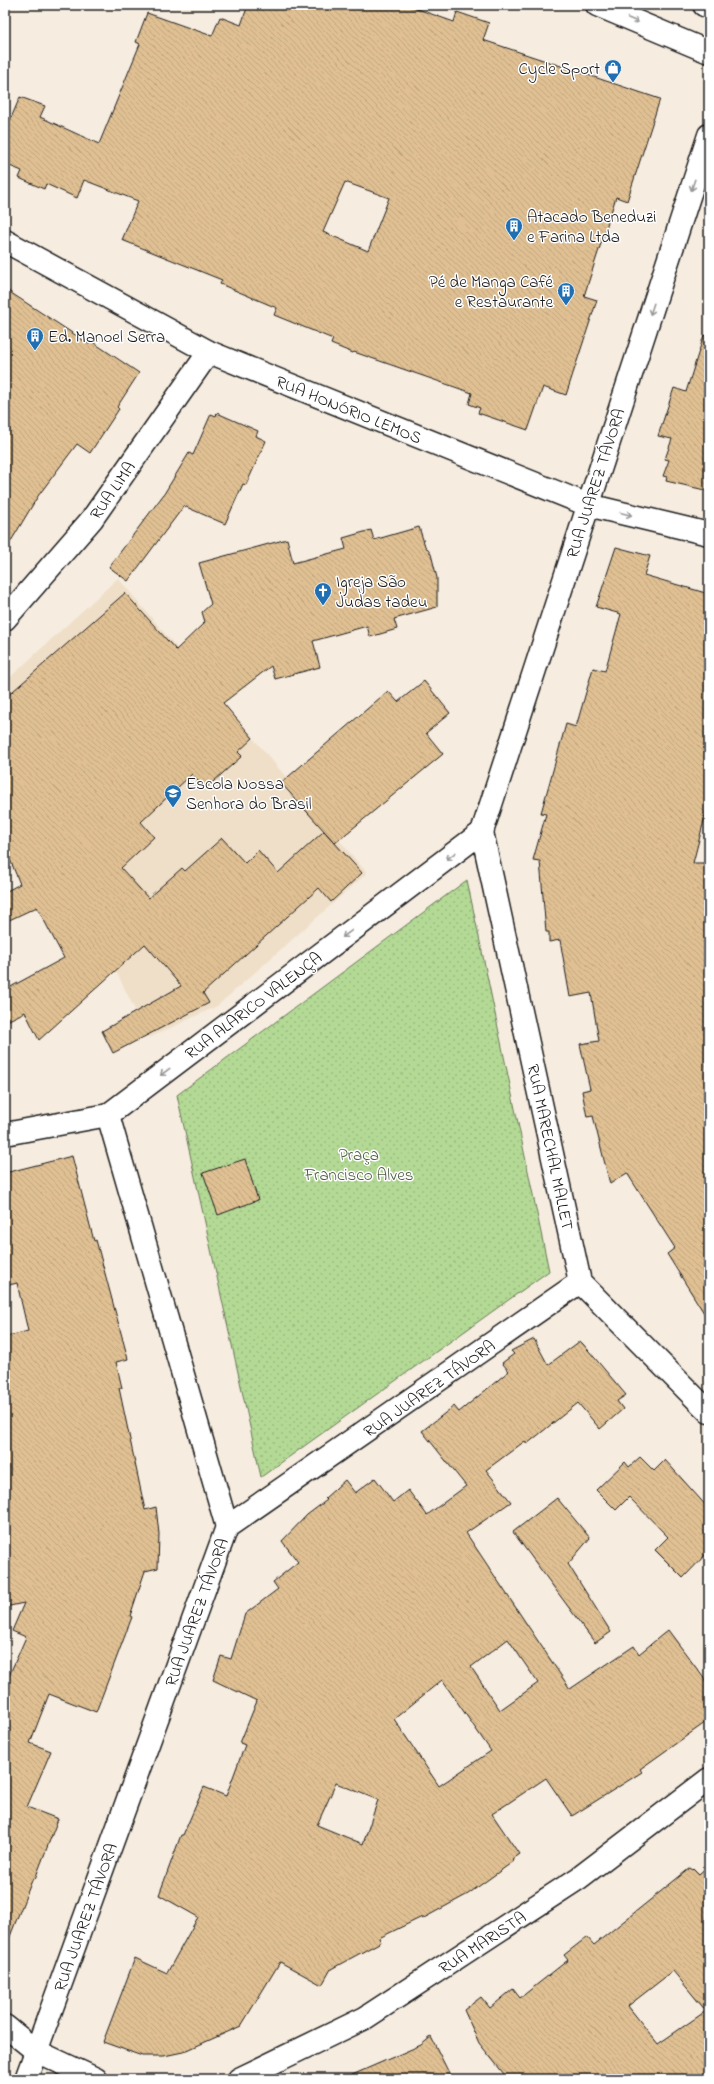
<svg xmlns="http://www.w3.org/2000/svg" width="714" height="2084" font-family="'Indie Flower',sans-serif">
<defs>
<pattern id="park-dots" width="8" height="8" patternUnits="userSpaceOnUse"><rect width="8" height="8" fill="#b3d995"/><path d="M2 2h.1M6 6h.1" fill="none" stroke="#99ba80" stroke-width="1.8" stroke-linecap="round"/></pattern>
<pattern id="building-back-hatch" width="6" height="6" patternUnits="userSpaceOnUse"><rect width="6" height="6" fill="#e0c093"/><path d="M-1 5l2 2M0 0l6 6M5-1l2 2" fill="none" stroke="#c0a47e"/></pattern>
</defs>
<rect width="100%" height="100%" fill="#f6ecdf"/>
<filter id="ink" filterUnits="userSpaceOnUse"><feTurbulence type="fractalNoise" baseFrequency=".025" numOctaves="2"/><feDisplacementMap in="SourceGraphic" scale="8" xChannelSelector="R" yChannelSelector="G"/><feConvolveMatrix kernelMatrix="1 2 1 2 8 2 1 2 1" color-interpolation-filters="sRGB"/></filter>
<g filter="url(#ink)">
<polygon fill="#efdfc8" points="118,578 367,873 217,1006 149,1038 62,862 5,754 5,682"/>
<polygon fill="url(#park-dots)" stroke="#687a58" points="467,880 549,1271 261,1477 177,1095"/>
<g fill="url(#building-back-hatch)" stroke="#1c1c1c" fill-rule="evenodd">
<path d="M248 5H406L454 22 457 12 489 23 483 40 660 99 627 201 616 197 584 296 597 300 566 395 543 387 528 430 478 413 480 408 469 404 472 393 354 352 353 353 331 344 333 339 274 315 277 308 220 284 222 280 122 240 138 201 84 180 77 198 46 184 44 189 19 178 22 171 5 164V132L20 97 45 106 40 117 99 144 140 44 136 42 147 13 212 36 220 17 241 25ZM345 182 389 198 368 251 323 232Z"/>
<polygon points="5,289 89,344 91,341 139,373 117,407 119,409 90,453 77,444 38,496 5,551"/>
<polygon points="704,335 709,336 709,491 666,481 667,477 663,476 669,460 665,459 672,439 658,436 674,388 686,392"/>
<polygon points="217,413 258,431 256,436 266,441 246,485 243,484 225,524 184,506 128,581 109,567 164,494 189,453 193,455 211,414 216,416"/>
<polygon points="419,527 425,546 431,554 437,578 437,607 394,619 397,629 370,637 367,626 313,641 320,667 275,679 271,666 223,703 253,738 238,752 242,756 205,789 192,774 141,822 154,837 121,868 148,898 182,868 185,871 222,838 245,863 258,850 278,873 324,831 362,873 331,902 319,888 203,993 209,1003 113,1053 102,1031 181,986 145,944 39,1040 25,1012 5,1022 5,990 64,958 37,907 5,922 5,892 20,884 5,847 5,698 125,593 176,650 205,622 202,612 211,604 199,563 287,539 293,563 346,549 343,538 371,530 374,540"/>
<polygon points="616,547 650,556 644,575 709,594 709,801 693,863 709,863 709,1321 667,1254 675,1248 627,1173 610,1184 593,1116 587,1117 582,1091 590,1089 580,1044 599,1041 591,993 570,997 560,940 549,942 549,932 546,932 540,861 533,860 546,814 541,813 566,724 576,727 593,668 605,671 621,614 596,607"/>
<polygon points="424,681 450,713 426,733 443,754 335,843 281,783 388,691 398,702"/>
<polygon points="72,1156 94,1241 96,1240 128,1359 116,1362 122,1388 119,1388 145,1510 156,1507 159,1534 158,1568 145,1571 130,1616 132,1617 96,1712 49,1694 30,1743 51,1751 27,1807 58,1819 35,1879 33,1878 7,1944 5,1944 5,1685 26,1637 12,1631 24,1603 5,1607 5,1337 28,1331 17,1283 5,1286 5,1173"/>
<polygon points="245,1159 258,1200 218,1215 203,1173"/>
<path d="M534 1339 548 1365 580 1341 583 1344 626 1395 617 1401 623 1409 600 1429 578 1403 527 1444 525 1441 486 1470 511 1502 466 1533 570 1689 634 1646 639 1654 668 1630 709 1685V1720L640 1769 642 1772 572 1816 546 1778 492 1814 519 1854 512 1859 514 1861 468 1894 422 1919V1917L379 1938 381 1942 331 1969 322 1985 280 1962 241 2026 183 2052 164 2056H142L103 2042 135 1958 167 1973 198 1917 159 1895 181 1835H183L204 1787 226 1796 245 1745 240 1743 257 1701 213 1680 221 1656 231 1659 245 1614 278 1589 273 1582 298 1562 282 1541 307 1515 327 1500 325 1498 345 1480 355 1493 375 1478 393 1502 408 1490 427 1515 466 1486 422 1431 454 1406 459 1412 509 1371 502 1363 514 1354 511 1351ZM508 1639 538 1683 500 1710 471 1667ZM442 1680 491 1751 439 1786 394 1719ZM336 1783 378 1800 363 1844 317 1825Z"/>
<polygon points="640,1457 654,1471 665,1460 709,1509 709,1551 683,1578 655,1550 668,1537 629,1497 616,1510 596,1490 625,1462 629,1467"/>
<polygon points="557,1498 590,1538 568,1564 611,1632 595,1643 513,1532"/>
<path d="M709 1865V2079H508L479 2043 464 2010 481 1997 490 2008 513 1989 520 1998 568 1960 564 1955 587 1937 594 1945 690 1868 693 1870 694 1869 699 1874ZM673 1971 706 2011 658 2044 628 2006Z"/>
<polygon points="431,2037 452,2079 343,2079 421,2045"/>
</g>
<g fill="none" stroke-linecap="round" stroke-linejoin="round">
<g stroke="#1c1c1c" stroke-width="25">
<g id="minor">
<polyline points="704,5 709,7"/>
<polyline points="5,241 209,352 588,505 709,534"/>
<polyline points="5,619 92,519 209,352"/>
<polyline points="482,832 709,135"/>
<polyline points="482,832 580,1282 709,1412"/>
<polyline points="108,1115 227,1527"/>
<polyline points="5,1134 108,1115 482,832"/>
<polyline points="5,2026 36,2051 96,2079"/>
<polyline points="26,2079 227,1527 580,1282"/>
<polyline points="239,2079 365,2018 579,1878 709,1779"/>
</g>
</g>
<g stroke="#1c1c1c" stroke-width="25">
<polyline id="major" points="597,5 709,52"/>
</g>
<use href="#minor" stroke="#fff" stroke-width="22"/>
<use href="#major" stroke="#fff" stroke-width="22"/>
</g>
<defs><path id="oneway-shaft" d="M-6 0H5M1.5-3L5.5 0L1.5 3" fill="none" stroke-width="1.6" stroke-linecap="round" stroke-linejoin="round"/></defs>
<g stroke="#999">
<use href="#oneway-shaft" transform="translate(633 20) rotate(23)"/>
<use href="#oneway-shaft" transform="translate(693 185) rotate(108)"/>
<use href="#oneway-shaft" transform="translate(652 309) rotate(108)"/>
<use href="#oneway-shaft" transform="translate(626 514) rotate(14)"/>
<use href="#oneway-shaft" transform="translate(451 856) rotate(143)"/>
<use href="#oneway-shaft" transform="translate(347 934) rotate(143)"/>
<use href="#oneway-shaft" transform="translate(165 1072) rotate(143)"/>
</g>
</g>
<defs>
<g id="shop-pin" transform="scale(0.9)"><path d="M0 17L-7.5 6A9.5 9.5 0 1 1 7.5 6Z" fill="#1f6fb2" stroke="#fff"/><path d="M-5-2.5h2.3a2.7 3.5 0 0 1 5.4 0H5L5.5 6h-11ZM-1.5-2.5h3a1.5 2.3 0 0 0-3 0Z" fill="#fff"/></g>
<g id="building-pin" transform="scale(0.9)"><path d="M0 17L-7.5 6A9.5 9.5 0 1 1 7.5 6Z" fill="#1f6fb2" stroke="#fff"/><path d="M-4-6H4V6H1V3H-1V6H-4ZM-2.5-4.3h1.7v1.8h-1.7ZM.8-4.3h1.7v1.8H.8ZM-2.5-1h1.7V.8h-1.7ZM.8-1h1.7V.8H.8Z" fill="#fff"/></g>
<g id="church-pin" transform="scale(0.9)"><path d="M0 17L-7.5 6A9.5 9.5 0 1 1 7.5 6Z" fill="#1f6fb2" stroke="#fff"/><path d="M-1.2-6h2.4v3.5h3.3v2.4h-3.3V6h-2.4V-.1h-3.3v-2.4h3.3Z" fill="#fff"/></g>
<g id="school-pin" transform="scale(0.9)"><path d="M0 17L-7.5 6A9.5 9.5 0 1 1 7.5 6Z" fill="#1f6fb2" stroke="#fff"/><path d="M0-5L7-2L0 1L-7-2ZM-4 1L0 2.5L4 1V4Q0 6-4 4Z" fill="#fff"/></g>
</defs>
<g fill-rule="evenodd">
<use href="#shop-pin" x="613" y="68"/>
<use href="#building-pin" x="514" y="226"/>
<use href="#building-pin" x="566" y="291"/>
<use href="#building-pin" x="35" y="336"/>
<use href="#church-pin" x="323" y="591"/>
<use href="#school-pin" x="173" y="793"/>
</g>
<g text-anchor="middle" stroke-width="3" stroke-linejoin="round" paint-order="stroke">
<g font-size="17" fill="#1c1c1c" stroke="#fff" text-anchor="start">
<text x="600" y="74" text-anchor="end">Cycle Sport</text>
<text x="527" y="222">Atacado Beneduzi<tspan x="527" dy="20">e Farina Ltda</tspan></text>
<text x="553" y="287" text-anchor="end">Pé de Manga Café<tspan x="553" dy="20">e Restaurante</tspan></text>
<text x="48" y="342">Ed. Manoel Serra</text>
<text x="336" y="587">Igreja São<tspan x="336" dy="20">Judas tadeu</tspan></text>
<text x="186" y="789">Escola Nossa<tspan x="186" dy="20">Senhora do Brasil</tspan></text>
</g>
<g font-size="17" fill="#1c1c1c" stroke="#fff">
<text transform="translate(349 409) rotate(22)" y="6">RUA HONÓRIO LEMOS</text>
<text transform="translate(595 483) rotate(-72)" y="6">RUA JUAREZ TÁVORA</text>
<text transform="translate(112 490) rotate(-55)" y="6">RUA LIMA</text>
<text transform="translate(253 1005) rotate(-37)" y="6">RUA ALARICO VALENÇA</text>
<text transform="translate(551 1147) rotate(78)" y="6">RUA MARECHAL MALLET</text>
<text transform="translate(429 1388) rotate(-35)" y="6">RUA JUAREZ TÁVORA</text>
<text transform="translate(196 1612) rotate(-70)" y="6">RUA JUAREZ TÁVORA</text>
<text transform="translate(85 1917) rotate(-70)" y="6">RUA JUAREZ TÁVORA</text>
<text transform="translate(482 1942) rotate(-33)" y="6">RUA MARISTA</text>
</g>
<g font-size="17" fill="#515e46" stroke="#fff">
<text x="359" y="1160">Praça<tspan x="359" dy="20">Francisco Alves</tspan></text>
</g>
</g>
<rect width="714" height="2084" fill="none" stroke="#fff" stroke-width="20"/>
<rect x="10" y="10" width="694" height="2064" fill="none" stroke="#1c1c1c" stroke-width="1.5" filter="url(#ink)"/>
</svg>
